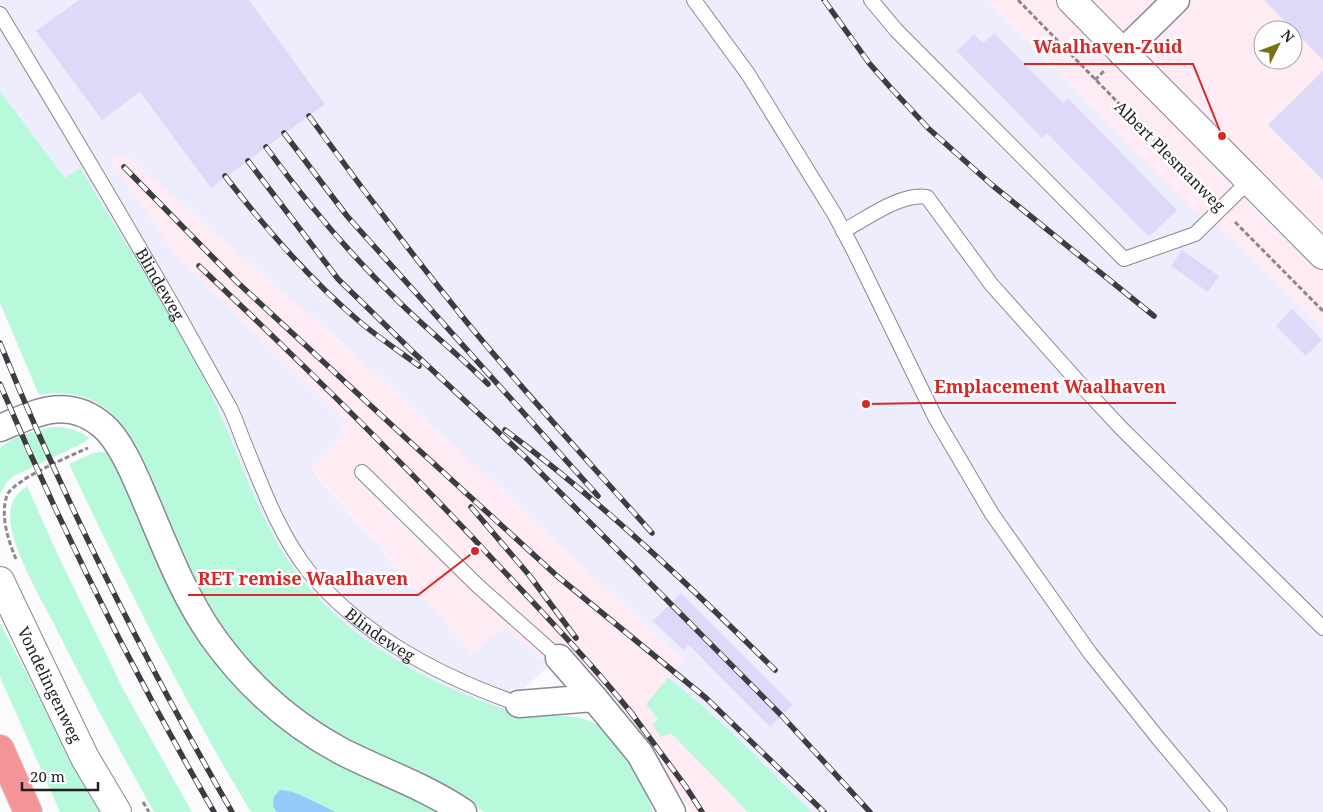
<svg xmlns="http://www.w3.org/2000/svg" width="1323" height="812" font-family="'Noto Serif',serif">
<rect width="100%" height="100%" fill="#fbfbfd"/>
<polygon fill="#eeedfe" points="0,0 990,0 996,9 1197,214 1205,212 1221,229 1229,234 1323,329 1323,812 748,812 671,733 661,737 646,704 683,660 338,339 111,160 188,269 347,421 346,434 311,468 316,475 472,653 504,626 549,666 521,691 517,719 394,665 312,599 0,222"/>
<g fill="#ffebf3" fill-rule="evenodd">
<path d="M990 0H1323V329L1229 234 1221 230 1205 212 1197 214 995 9ZM1263 30H1293V60H1263Z"/>
<polygon points="124,153 381,378 684,660 646,704 659,719 661,737 671,733 748,812 691,812 657,760 503,626 473,654 311,468 346,434 340,428 347,421 181,262 110,160"/>
</g>
<g fill="#b9f9db">
<path d="M0 91 65 178 80 168C120 235 164 301 200 370 228 425 246 486 275 539 325 630 422 683 518 714 538 717 559 714 580 718 620 727 640 778 653 812H484L457 794 431 779 348 740 313 720 280 694 244 658 221 628 202 597 187 567 132 440C111 403 80 388 39 395L0 303Z"/>
<path d="M53 427C67 427 78 429 89 438L83 443 14 476 7 482 0 494V448C14 435 34 431 53 427Z"/>
<path d="M100 452H106L112 460 263 712 280 727 297 739 441 812H251C183 700 125 582 69 464L93 453Z"/>
<path d="M27 486 57 553 123 689 192 812H154C120 751 87 690 56 628 42 601 10 546 10 517 10 501 16 494 27 486Z"/>
<polygon points="0,623 100,812 60,812 0,677"/>
<path d="M668 678C720 717 765 766 812 812H748L671 733 661 737 652 725 658 719 646 704Z"/>
</g>
<path fill="#94cafb" d="M280 790C296 790 320 805 335 812H277L273 807 274 797Z"/>
<g fill="#ded9f9">
<polygon points="79,0 249,0 325,104 211,188 140,92 102,120 36,31"/>
<polygon points="1264,0 1323,0 1323,60"/>
<polygon points="994,33 1063,103 1068,98 1177,210 1149,237 1047,133 1042,138 957,51 974,34 983,43"/>
<polygon points="1323,71 1323,180 1268,125"/>
<polygon points="1182,250 1219,276 1208,292 1171,266"/>
<polygon points="1292,309 1322,340 1306,356 1276,326"/>
<polygon points="681,593 793,705 770,727 689,645 683,650 653,621"/>
</g>
<g fill="none" stroke-linecap="round" stroke-linejoin="round">
<g stroke="#898894" stroke-width="16">
<g id="service">
<polyline points="694,0 748,74 835,215 854,251 936,419 992,514 1090,653 1158,738 1220,812"/>
<polyline points="871,0 896,30 1124,259 1195,234 1250,180"/>
<path id="s1" d="M0 14C62 116 123 218 182 322 198 351 214 379 230 408 236 420 240 433 245 445 263 489 280 536 310 573 364 637 441 677 519 704"/>
<path d="M843 231C866 219 902 192 927 197L991 284 1082 386 1121 428 1323 628"/>
<polyline points="362,472 478,586 559,658"/>
</g>
</g>
<g stroke="#898894" stroke-width="29">
<g id="minor">
<polyline points="1122,53 1176,0"/>
<path d="M0 428C36 413 67 396 102 425 121 440 137 481 147 504 166 549 184 596 212 636 246 684 289 723 341 751 382 772 425 786 463 812"/>
<polyline points="559,658 594,698"/>
<polyline points="519,704 594,698 640,754 672,812"/>
</g>
</g>
<g stroke="#898894" stroke-width="30">
<polyline id="tertiary" points="1071,0 1323,255"/>
</g>
<g stroke="#898894" stroke-width="30">
<g id="secondary">
<path id="s2" d="M0 581 85 758 117 812"/>
</g>
</g>
<g stroke="#d7d7d8" stroke-width="30">
<polyline id="motorway" points="0,749 28,812"/>
</g>
<g stroke="#8a8a8d" stroke-width="3" stroke-dasharray="5 2.5" stroke-linecap="butt">
<polyline points="1018,0 1208,195"/>
<polyline points="1095,80 1105,70"/>
<polyline points="1235,222 1323,311"/>
<path d="M16 559C8 540 0 516 7 495 15 479 70 456 88 448"/>
<polyline points="143,802 149,812"/>
</g>
<use href="#service" stroke="#fff" stroke-width="14"/>
<use href="#minor" stroke="#fff" stroke-width="26"/>
<use href="#tertiary" stroke="#fff" stroke-width="28"/>
<use href="#secondary" stroke="#fff" stroke-width="28"/>
<use href="#motorway" stroke="#f49496" stroke-width="28"/>
<g stroke="#3c3c41" stroke-width="5.5">
<g id="rail">
<polyline points="824,0 869,63 890,87 929,129 992,185 1154,316"/>
<path d="M309 116C359 185 411 253 465 320 525 393 589 462 652 533"/>
<polyline points="284,133 347,216 598,496"/>
<path d="M266 147C305 201 348 252 395 298 425 328 458 354 488 384"/>
<polyline points="248,161 338,279 413,352 525,457 782,716 870,812"/>
<polyline points="124,167 237,282 409,441 557,576 706,698 824,812"/>
<path d="M225 176C266 229 309 279 360 322 379 338 399 351 419 366"/>
<path d="M199 266C302 363 403 462 499 566 545 615 591 663 633 715"/>
<path d="M0 343C66 505 145 661 232 812"/>
<path d="M0 384C62 531 134 674 214 812"/>
<path d="M505 430C602 502 689 585 775 670"/>
<polyline points="471,507 529,575 576,638"/>
<polyline points="629,710 686,787 702,812"/>
</g>
</g>
<use href="#rail" stroke="#fff" stroke-width="4" stroke-dasharray="11" stroke-linecap="butt"/>
</g>
<g text-anchor="middle" stroke-width="5" stroke-linejoin="round" paint-order="stroke">
<g font-size="16" fill="#1f1f24" stroke="#fff">
<text transform="translate(1170 156) rotate(45)" y="6">Albert Plesmanweg</text>
<text dy="6" stroke="none"><textPath href="#s1" startOffset="314">Blindeweg</textPath></text>
<text dy="6" stroke="none"><textPath href="#s1" startOffset="734">Blindeweg</textPath></text>
<text dy="6" stroke="none"><textPath href="#s2" startOffset="115">Vondelingenweg</textPath></text>
</g>
</g>
<path fill="none" stroke="#d62828" stroke-width="2" d="M1222 136L1193 64H1024M866 404L924 403H1176M475 551L418 595H188"/>
<g fill="#d62828" stroke="#fff" stroke-width="2">
<circle cx="1222" cy="136" r="5"/>
<circle cx="866" cy="404" r="5"/>
<circle cx="475" cy="551" r="5"/>
</g>
<g font-size="18" text-anchor="middle" font-weight="bold" fill="#d62828" stroke="#fff" stroke-width="5" stroke-linejoin="round" paint-order="stroke">
<text x="1108" y="53">Waalhaven-Zuid</text>
<text x="1050" y="393">Emplacement Waalhaven</text>
<text x="303" y="585">RET remise Waalhaven</text>
</g>
<g transform="translate(1278 45) rotate(48)"><circle r="24" fill="#ffffff" stroke="#a5a5a7"/>
<path d="M0-4L9 19L0 12L-9 19Z" fill="#767317"/>
<text y="-8" font-size="14" font-weight="bold" text-anchor="middle" fill="#1f1f24">N</text>
</g>
<path d="M22 782v8h76v-8" fill="none" stroke="#1f1f24" stroke-width="2.5"/>
<text x="30" y="782" font-size="15" fill="#1f1f24" stroke="#ffffff" stroke-width="4" paint-order="stroke">20 m</text>
</svg>
